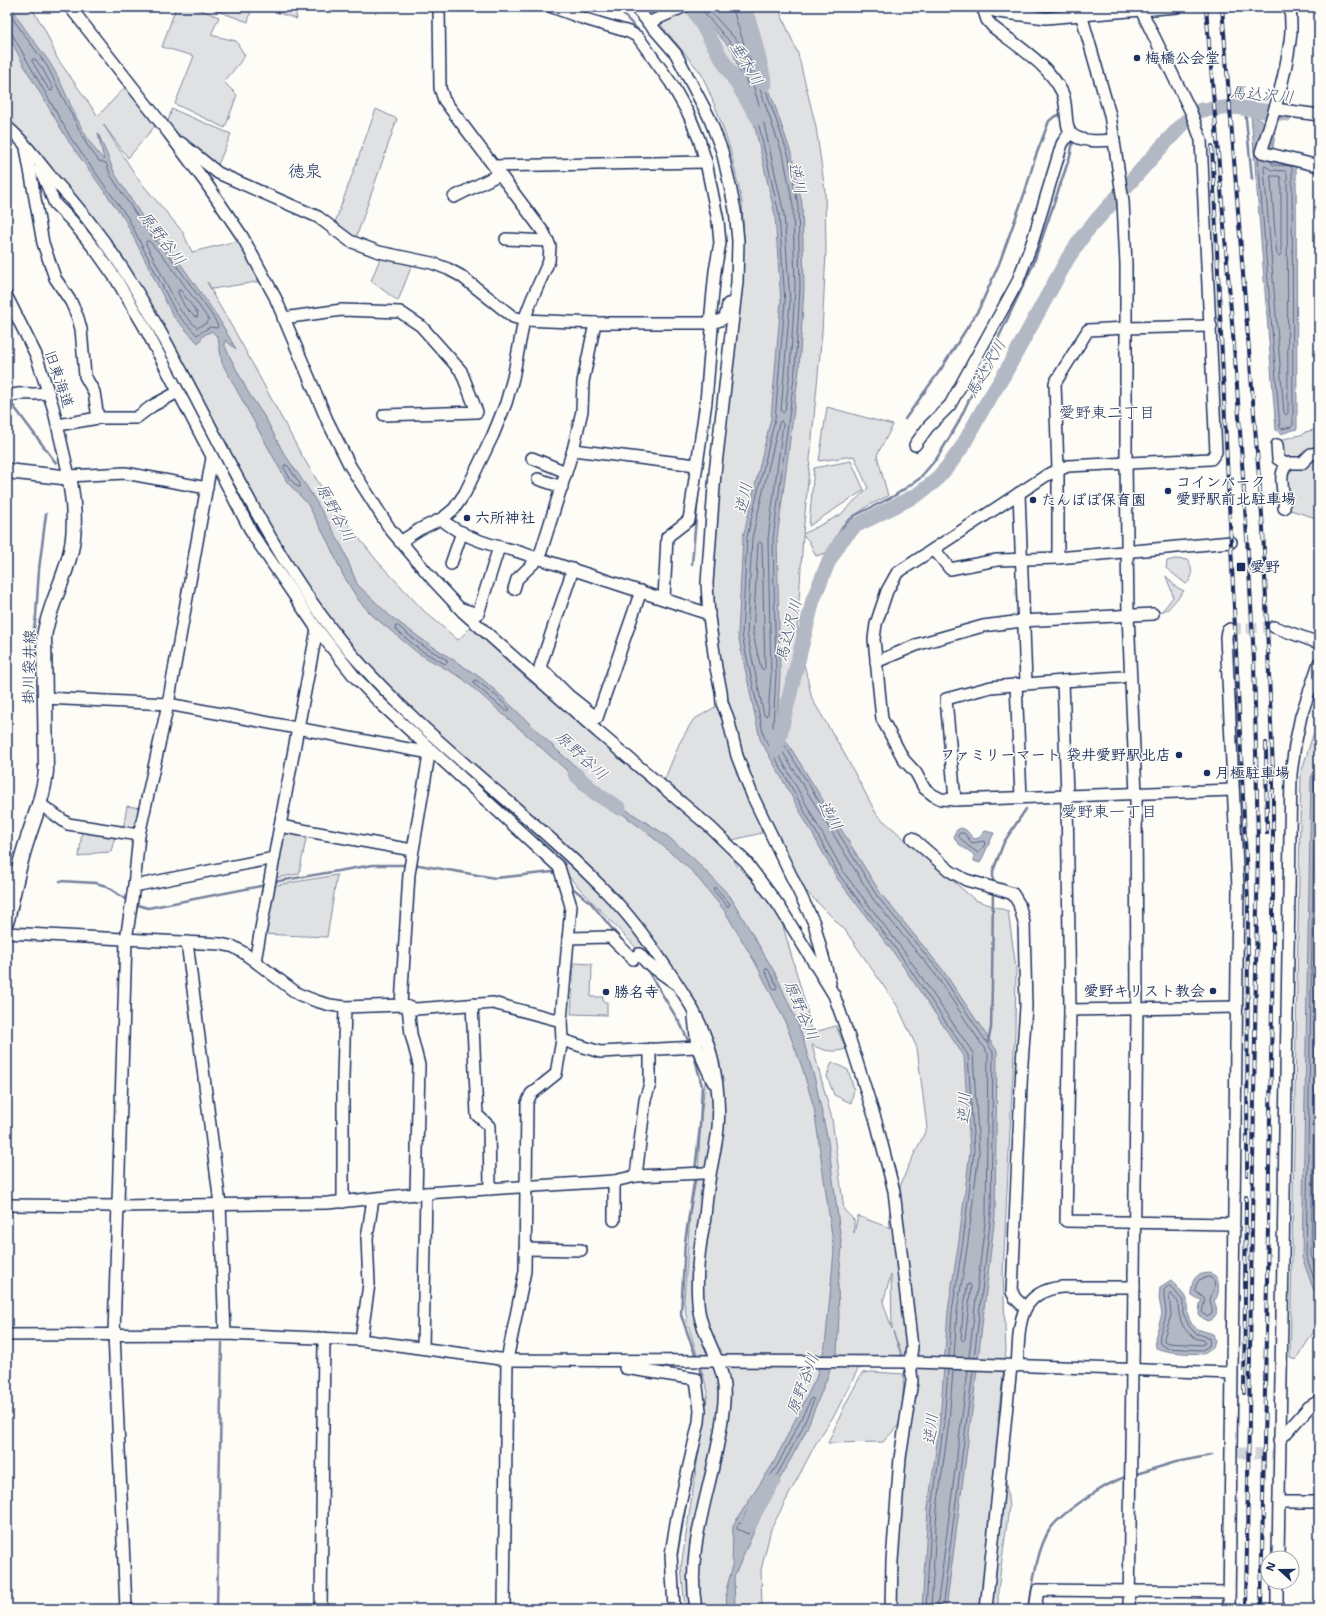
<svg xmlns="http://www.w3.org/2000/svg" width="1326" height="1616" font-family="'Shantell Sans','Klee One',sans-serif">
<rect width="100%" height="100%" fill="#fdfcf7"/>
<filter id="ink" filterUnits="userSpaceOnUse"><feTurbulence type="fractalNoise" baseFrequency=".025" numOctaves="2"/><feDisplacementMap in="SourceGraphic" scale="8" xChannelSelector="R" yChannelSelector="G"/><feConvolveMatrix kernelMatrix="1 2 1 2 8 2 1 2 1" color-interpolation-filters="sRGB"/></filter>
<g filter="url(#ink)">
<g fill="#e0e1e3" stroke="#7e88a0" fill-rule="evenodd">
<path d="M7 7H31L45 30 57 58 98 116 130 82 159 121 128 158 103 124 138 179 182 231 192 252 241 240 263 281 212 289 207 282 214 295 212 293 238 337 301 454 331 503 378 562 424 611 458 640 471 627 527 679 574 716 640 776 681 809 727 850 739 868 756 885 773 905 783 926 807 1010 811 1033 836 1026 846 1049C833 1053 824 1051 812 1045L832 1119 844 1210 854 1220V1233L858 1216 890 1228 889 1215 907 1169 927 1128 917 1048 898 1007 845 930 792 877 749 774 723 681 710 591 713 504 741 283 744 240 742 202 730 149 717 111 701 73 646 7H778L798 54 816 127 825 191 826 252 822 332 803 534 840 515 868 488 854 456 819 461 827 407 893 425 877 455 888 496 869 505 844 523 826 553 816 556 809 541 803 535 797 633 812 699 844 753 877 815 975 900 1008 911 1016 968 1015 1031 1003 1273 1006 1351 998 1419 1009 1507 998 1590V1609H885L895 1492 912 1381 893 1331 902 1359 858 1369 835 1414 816 1443 771 1529 761 1570 762 1609H685L681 1567 708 1392 687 1321 684 1302 690 1213 698 1170 701 1118 709 1046 689 1003 581 890 553 859 364 687 284 581 138 312 55 204 38 166 7 123ZM891 1275V1276L892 1329 883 1302Z"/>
<polygon points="176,7 193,7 219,17 211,35 236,41 245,56 224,82 237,95 225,128 175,104 194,56 162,47"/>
<polygon points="206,7 252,7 248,22"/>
<polygon points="260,7 295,7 297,19"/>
<polygon points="172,109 231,134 217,167 167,124"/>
<polygon points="376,109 397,119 356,238 348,235 334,225"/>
<polygon points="381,256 413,262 398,301 371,281"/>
<polygon points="1319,429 1319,519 1281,507 1276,441 1304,434 1305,432"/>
<polygon points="851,461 864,490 809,526 814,468"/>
<path d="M1175 559 1189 560C1191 569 1195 577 1186 584L1166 568 1167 561Z"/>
<path d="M1166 576 1176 587 1184 591 1168 609 1159 613 1164 609 1173 597C1172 589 1168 584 1166 576Z"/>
<polygon points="722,703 762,833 732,840 664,781 679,744 693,720"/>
<polygon points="1316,725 1319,730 1319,1323 1296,1360 1290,1358 1301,773"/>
<polygon points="127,806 141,808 137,832 123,829"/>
<polygon points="82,830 115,836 111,852 95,853 79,857"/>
<polygon points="283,831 307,834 299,874 275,878"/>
<polygon points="337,875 327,937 260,934 276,885"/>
<polygon points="574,963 592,964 591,997 603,997 603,1002 607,1002 607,1015 571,1014"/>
<polygon points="832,1062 848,1070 854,1089 851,1103 834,1095 827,1076"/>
<polygon points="873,1372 904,1374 902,1413 898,1426 883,1442 828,1443 845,1405 862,1373"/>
</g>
<g fill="#b3b8c5" stroke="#76819c" fill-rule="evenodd">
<path d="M7 7H11C22 27 37 44 50 63 69 94 78 133 104 160L98 133 115 174 148 226 175 256 217 316 236 349 225 340V346L229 355 248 392 266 419 283 452 309 490 329 523 344 551 357 584 390 616 423 640 481 678 497 692 560 753 625 809 666 835 694 859 730 896 775 973 799 1026 815 1080 828 1141 842 1248 838 1287 839 1316 837 1353 805 1433 766 1504 734 1577 735 1609H727L726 1590 732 1569 733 1525 773 1464 816 1378 825 1346 829 1306 834 1250 814 1108 802 1067 784 1019 756 964 724 910 692 871 650 835 572 775 462 678 418 653 373 616 359 601 343 575 328 542 307 503 287 482 222 363 218 338 212 331 204 335 198 343 173 316 125 220 69 142 26 69 7 33ZM759 1499 765 1500 747 1521H743L746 1512Z"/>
<polygon points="694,7 741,7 792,156 802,204 804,288 799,370 777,539 780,675 777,726 881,894 942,969 997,1051 995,1215 973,1403 946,1609 922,1609 928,1508 940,1421 948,1311 959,1240 970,1151 964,1056 896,956 837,878 760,739 738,635 743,537 771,418 781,301 775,215 753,118 733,51"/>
<polygon points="1251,114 1270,126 1275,132 1273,148 1274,161 1296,163 1297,429 1280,434 1276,430"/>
<polygon points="1319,761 1319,1283 1314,1291 1302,1257 1311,778"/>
<path d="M961 828 966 830 974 839 979 838 985 831 994 833 980 863 974 861V855C967 848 954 845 954 834L957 830Z"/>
<path d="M1210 1273 1217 1277C1219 1285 1220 1295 1214 1301 1218 1310 1218 1318 1207 1321L1199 1315 1200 1303 1202 1300 1196 1298 1191 1294C1192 1278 1195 1274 1210 1273Z"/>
<path d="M1171 1280 1187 1299C1187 1309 1187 1323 1197 1329 1202 1331 1208 1332 1213 1334L1215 1340 1213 1348 1204 1354C1188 1353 1171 1354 1156 1348L1155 1338 1162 1314 1159 1298 1160 1287Z"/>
</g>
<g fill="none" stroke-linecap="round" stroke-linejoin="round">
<g stroke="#586687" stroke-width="1">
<polyline points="699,7 737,50 757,117 779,214 785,302 775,419 747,537 742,635 764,737 840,876 899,953 968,1055 974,1151 963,1241 952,1312 949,1357"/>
<polyline points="706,7 742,46 744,44 732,7"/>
<polyline points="737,7 789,157 798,205 800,288 795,370 773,539 776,675 773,726 877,896 939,971 993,1052 991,1214 974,1358"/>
<polyline points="7,32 12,34 72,140 128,218 176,313 197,335 210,327 217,328 218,326 214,318 172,259 145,228 111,176 106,163 99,161 87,145 47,66 15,22 8,7"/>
<polygon points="746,56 749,57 784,159 793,205 795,288 790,370 785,411 783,413 781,411 790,302 784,214 762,115 745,58"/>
<polygon points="33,59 35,59 42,68 53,88 52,91 49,90 32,61"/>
<polyline points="1258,158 1280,428 1282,429 1291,427 1293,425 1292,168 1290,166 1273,165 1270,161"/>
<polygon points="1265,166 1272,170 1285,171 1287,173 1288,413 1286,415 1284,413 1264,168"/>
<polygon points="1271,176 1279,176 1281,178 1281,254 1279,256 1277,254"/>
<polygon points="147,241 149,241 168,262 209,320 208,322 197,328 180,310 146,244"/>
<polygon points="179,290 181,291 198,314 197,317 195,317 185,307 178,293"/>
<polygon points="781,421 783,424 768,539 771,675 768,714 766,716 764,715 747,634 752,538 779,423"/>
<polygon points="285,465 288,466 300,484 300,487 298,487 291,480 284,468"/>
<polygon points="760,542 762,544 765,668 763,670 761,668 753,634 758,544"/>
<polygon points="398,626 420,644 447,660 447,663 445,664 420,650 395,629 395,627"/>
<polygon points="476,680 495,695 509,708 509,711 506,711 474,684 474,681"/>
<polyline points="1319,771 1315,779 1306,1256 1315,1281 1319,1282"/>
<polygon points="960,833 964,833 972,843 984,841 985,844 980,852 978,853 967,845 958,836"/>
<polyline points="1319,862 1311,1255 1319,1277"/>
<polygon points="714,888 716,888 730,904 729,906 727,906 714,891"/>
<polygon points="766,969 768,969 777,986 776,989 773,988 765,971"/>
<polyline points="1319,1177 1317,1254 1319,1260"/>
<path d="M1209 1277 1214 1280C1216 1291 1212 1291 1210 1300 1210 1303 1213 1309 1212 1314L1207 1317 1202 1312 1205 1299 1195 1291 1196 1285 1199 1280Z"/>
<polygon points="968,1284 970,1284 971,1286 965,1339 963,1341 961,1339 963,1313"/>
<path d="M1169 1286 1171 1287 1183 1301V1313L1189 1326 1195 1333 1210 1338 1209 1346 1202 1350 1167 1348 1160 1344C1157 1333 1166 1324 1166 1313 1166 1305 1163 1299 1164 1290Z"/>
<path d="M1171 1294 1178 1302C1178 1315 1181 1328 1192 1336 1195 1339 1200 1339 1204 1340L1205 1343 1202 1345 1168 1343 1164 1341V1338L1171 1315 1169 1295Z"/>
<polyline points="954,1357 957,1312 968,1242 979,1152 973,1053 903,950 844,873 775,748 777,745 779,746 873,899 935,974 988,1054 986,1214 969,1357"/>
<polygon points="812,1398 814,1400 801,1431 766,1495 760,1495 759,1492 777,1466"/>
<polygon points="740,1523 745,1525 751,1525 748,1534 737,1529 737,1526"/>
<polyline points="926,1609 932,1508 944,1422 948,1370"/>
<polyline points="931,1609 937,1509 949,1422 953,1370"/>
<polyline points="937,1609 968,1370"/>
<polyline points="942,1609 973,1371"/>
</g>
<g stroke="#76819c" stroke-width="2.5">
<polyline points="616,7 642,34"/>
<polyline points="645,38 669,71"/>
<polyline points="1235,107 1245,109 1252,179"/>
<polyline points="712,165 722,215"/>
<polyline points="9,400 56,463"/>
<polyline points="905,419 941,369 979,309 999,264 1025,192 1035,158 1049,121 1054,117 1061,114 1063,114"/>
<polyline points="692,564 698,495"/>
<polyline points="820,584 831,549 844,526 854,516 894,496 919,479 937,458 957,425 1033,265 1071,153 1073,138"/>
<polyline points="32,640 36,616 39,569 46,514"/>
<polyline points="413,864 495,878 553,872 557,875"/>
<polyline points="60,881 96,883 106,886 128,901"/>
<polyline points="273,882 373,865 408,865"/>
<polyline points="993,884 993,871 1004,842 1026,809"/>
<polyline points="569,885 591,903 623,942"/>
<polyline points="134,904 148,908 266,885"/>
<polyline points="646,968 681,1025 690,1045"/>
<polyline points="988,1042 991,1028 992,984 993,891"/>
<polyline points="693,1051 702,1086 700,1126 695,1171"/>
<polyline points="695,1176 685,1242 681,1315 696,1357"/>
<polyline points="698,1364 702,1378 703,1393"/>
<polyline points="1133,1475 1176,1462 1212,1455"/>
<polyline points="676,1560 687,1498 704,1422"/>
<polyline points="678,1584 680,1609"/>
<polyline points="217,1609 222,1343"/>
<path d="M1029 1609C1033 1584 1036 1551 1050 1529 1059 1517 1073 1507 1085 1499 1099 1490 1112 1481 1128 1476"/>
</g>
<g stroke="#b3b8c5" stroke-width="15">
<polyline points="692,7 722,59 758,118"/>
<polyline points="744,7 752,31 765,84"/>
<polyline points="776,750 813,600 828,563 841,541 855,526 917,495 934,482 949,465 962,447 984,407 1004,375 1068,258 1085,233 1165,143 1185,122 1201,110 1235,107 1287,114"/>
<polyline points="575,774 595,793 619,808"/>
<polyline points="749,1525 755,1512 773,1482"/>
</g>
<g stroke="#d0d3d8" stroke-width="11" stroke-dasharray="11 5.5" stroke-linecap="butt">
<polyline points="1230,629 1274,627"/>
<polyline points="1238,1453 1273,1454"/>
</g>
<g stroke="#1b2f5e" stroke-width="14">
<g id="minor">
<polyline points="70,7 168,132 206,183 242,236 275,297 327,420 350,466 390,529 434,581 463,612 598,732 710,827 746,862 779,906 834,995 850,1040 877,1125 894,1191 912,1347 910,1362 912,1381 900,1458 892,1561 891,1609"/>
<polyline points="552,7 582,18 629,32 638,37 671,83 689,115 699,139 706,162 718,221 720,243 715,271 710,323 712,329 706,402 689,520 667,537 664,599"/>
<polyline points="635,7 676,54 709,117 722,151 730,186 735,210 738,241 737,282 715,473 707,583 709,617 716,668 721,691 722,703 728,718 737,756 753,797 814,923 830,983"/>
<polyline points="980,7 998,12 1046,18 1177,7"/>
<polyline points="1079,7 1110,115 1123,201 1126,264 1126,462 1128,615 1136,794 1137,1008 1133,1369"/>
<polyline points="1139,7 1141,10 1191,112 1201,140 1216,452 1211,459 1068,466 1047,475 897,573 887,591 876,624 874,639 882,719 904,760 916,773 924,788 933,795 941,799 955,800 1233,790"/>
<path d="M1290 7C1291 18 1292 30 1290 41 1285 79 1273 116 1261 152L1319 166"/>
<path d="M983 8 987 20 993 27C1017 46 1048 64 1062 92 1068 104 1064 123 1070 132 1078 143 1103 141 1114 140"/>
<polyline points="648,23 683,7"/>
<polyline points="1275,109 1319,115"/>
<path d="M7 127C25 141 38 162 53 179 79 207 102 237 123 269 203 394 253 537 350 652 428 743 529 811 611 897 632 918 649 942 665 966 684 993 701 1019 710 1051 717 1076 720 1102 718 1128 716 1149 710 1169 708 1189 706 1200 706 1212 704 1224 699 1249 696 1276 698 1302 699 1326 712 1345 720 1368 725 1381 725 1397 723 1411 717 1477 684 1542 696 1609"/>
<path d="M181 143 218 173 318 217 350 241 379 252 432 263 448 269 461 276 513 317 524 320 595 323H710C725 320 726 319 728 304"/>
<polyline points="26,148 43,243 55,278 71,302 78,318 81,329 85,376 94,392 98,418"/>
<polyline points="494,166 706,162"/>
<polyline points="40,169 55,204 72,221 97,252 116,279 144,326 253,535 317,629 354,676 380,703 559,867 571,906 561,1021 562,1040 556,1074 531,1094 527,1103 525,1271 507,1360 504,1609"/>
<polyline points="454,197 500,174"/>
<polyline points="506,239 548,241"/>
<polyline points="7,297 36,355 53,407 69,476 125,473 207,488"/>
<polyline points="283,318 342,310 400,312 421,326 461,371 477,412 384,415"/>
<path d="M7 397C20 390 34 397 48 392"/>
<polyline points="58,425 98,418 136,418 152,406 178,392"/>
<polyline points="915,445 928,427 950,405 1017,283 1032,243 1062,144 1070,132"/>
<polyline points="1277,445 1278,459 1287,465"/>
<polyline points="573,450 696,465"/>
<polyline points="532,458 566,472"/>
<polyline points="538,479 562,487"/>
<polyline points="1019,493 1026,683"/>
<path d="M1284 508C1286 494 1275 473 1289 463H1302L1311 454 1319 453"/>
<path d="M441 519C461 536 488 545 513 550L709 614"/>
<polyline points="400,542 420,529 443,518 454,509 465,493 493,435 506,403 513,378 524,320 532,299 549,261 550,246 544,233 444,100 440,88 439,7"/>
<polyline points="934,549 950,569 997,560 1058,558 1058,470 1055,383 1088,330 1126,328 1211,326"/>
<polyline points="1058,558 1231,542"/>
<polyline points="451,564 462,532"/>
<polyline points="573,569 540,667 568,695 597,718 641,591"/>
<polyline points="514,589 517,579 539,558 573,450 582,411 583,382 595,323"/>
<polyline points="462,609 478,614 499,547"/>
<polyline points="1274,627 1319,643"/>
<polyline points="876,662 919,644 983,626 1022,621 1153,614"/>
<polyline points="1063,681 1122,677"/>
<polyline points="1016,684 1021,797"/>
<polyline points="45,698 168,704 430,753"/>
<polyline points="955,800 946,699 991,687 1063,681 1067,796 1070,1010 1066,1221 1229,1224 1233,1226"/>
<polyline points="40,804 68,824 139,835"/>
<polyline points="280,826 412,850"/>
<polyline points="912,838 950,871 966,880 998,889 1013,894 1019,904 1024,923 1026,1007 1022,1063 1012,1292 1015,1298 1025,1308"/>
<polyline points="134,886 274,858"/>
<polyline points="7,933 221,944 234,947 244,953 298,994 316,1001 330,1005 345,1007 401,1005 416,1009 493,1003 561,1021"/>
<polyline points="568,938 610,937 633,959 639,954 647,963 675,983"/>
<polyline points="187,942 220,1204 225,1334"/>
<polyline points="255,961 298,728 317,629"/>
<polyline points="472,1004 477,1115 489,1126 490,1189"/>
<polyline points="401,1005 409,874 430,749"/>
<polyline points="408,1007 411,1034 419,1065 416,1195"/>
<polyline points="1070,1010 1237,1007"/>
<polyline points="694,1017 697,1047 713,1082"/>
<polyline points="562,1040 600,1052 697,1047"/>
<polyline points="636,1176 645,1100 650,1084 650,1049"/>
<polyline points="343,1202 343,1077 345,1007"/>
<polyline points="7,1205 117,1206 328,1203 426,1193 614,1181 636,1176 704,1173"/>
<polyline points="614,1220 614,1181"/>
<polyline points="525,1249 581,1250"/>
<polyline points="7,1335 225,1334 361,1340 507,1360 914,1362 1231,1373"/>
<polyline points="361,1340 369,1284 367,1238 373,1199"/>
<polyline points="423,1348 426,1193"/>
<path d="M1017 1366C1020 1329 1015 1292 1062 1287H1134"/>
<polyline points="625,1368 696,1379 700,1410 699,1422 677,1517 671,1554 674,1609"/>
<polyline points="1279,1441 1309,1407 1319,1401"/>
<polyline points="1279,1502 1319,1502"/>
<polyline points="1278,1558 1291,774 1295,745 1301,716 1319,663"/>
<polyline points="126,1609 114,1334 126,940 134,886 139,835 168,704 212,458"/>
<polyline points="321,1609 324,1338"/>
<polyline points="986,1609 1011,1366"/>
<polyline points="1035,1609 1038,1590 1229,1592"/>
<polyline points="1129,1609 1132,1369"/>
<polyline points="1229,1609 1238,888 1226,637 1227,631 1230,629"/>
<polyline points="1277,1609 1277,1582"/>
</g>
</g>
<g stroke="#1b2f5e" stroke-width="17">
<path id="major" d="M7 471 62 477 69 476C74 502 77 532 69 558 62 585 48 609 44 637L46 771C43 802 30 827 22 857 16 878 12 899 7 920"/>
</g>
<use href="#minor" stroke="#fdfcf7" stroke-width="11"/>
<use href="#major" stroke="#fdfcf7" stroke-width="14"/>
<g stroke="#1b2f5e" stroke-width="4">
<g id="rail">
<polyline points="1206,7 1236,371 1249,568 1254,660 1258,842 1246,1609"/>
<polyline points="1222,7 1263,528 1273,772 1273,952 1261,1609"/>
<polyline points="1212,146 1248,902 1247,1175"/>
<polyline points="1266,743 1267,833"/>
<polyline points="1244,1393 1246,1197"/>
</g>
</g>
<use href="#rail" stroke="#fdfcf7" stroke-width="2.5" stroke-dasharray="8" stroke-linecap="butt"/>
</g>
</g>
<g fill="#1b2f5e" stroke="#fdfcf7" stroke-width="1.5">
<circle cx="1137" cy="58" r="4"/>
<circle cx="1168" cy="491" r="4"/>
<circle cx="1033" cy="500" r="4"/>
<circle cx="467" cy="518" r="4"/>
<rect x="1236" y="562" width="10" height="10" rx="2"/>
<circle cx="1179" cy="755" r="4"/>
<circle cx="1207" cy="773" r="4"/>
<circle cx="1213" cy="991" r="4"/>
<circle cx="606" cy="992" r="4"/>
</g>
<g text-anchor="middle" stroke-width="3" stroke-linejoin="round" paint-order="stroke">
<g font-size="15" font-weight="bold" fill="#1b2f5e" stroke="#fdfcf7" text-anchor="start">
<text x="1145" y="63">梅橋公会堂</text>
<text x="1176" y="487">コインパーク<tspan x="1176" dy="17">愛野駅前北駐車場</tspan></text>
<text x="1041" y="505">たんぽぽ保育園</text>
<text x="475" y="523">六所神社</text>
<text x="1250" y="572">愛野</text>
<text x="1171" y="760" text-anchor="end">ファミリーマート 袋井愛野駅北店</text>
<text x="1215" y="778">月極駐車場</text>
<text x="1205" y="996" text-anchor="end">愛野キリスト教会</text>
<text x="614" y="997">勝名寺</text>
</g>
<g font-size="15" fill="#1b2f5e" stroke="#fdfcf7">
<text transform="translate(59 379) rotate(71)" y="5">旧東海道</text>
<text transform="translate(29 667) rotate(-89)" y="5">掛川袋井線</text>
</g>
<g font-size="16" font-style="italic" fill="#49587d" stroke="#fdfcf7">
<text transform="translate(747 63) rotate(59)" y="6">垂木川</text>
<text transform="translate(1262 94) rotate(5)" y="6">馬込沢川</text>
<text transform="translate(798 178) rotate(78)" y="6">逆川</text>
<text transform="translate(163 238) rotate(52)" y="6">原野谷川</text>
<text transform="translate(985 368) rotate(-60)" y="6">馬込沢川</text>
<text transform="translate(743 498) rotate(-78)" y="6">逆川</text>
<text transform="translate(336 512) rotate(62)" y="6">原野谷川</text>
<text transform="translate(788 630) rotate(-76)" y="6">馬込沢川</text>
<text transform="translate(582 755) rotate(43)" y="6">原野谷川</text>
<text transform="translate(831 815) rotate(60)" y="6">逆川</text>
<text transform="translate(802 1010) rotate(67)" y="6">原野谷川</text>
<text transform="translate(963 1108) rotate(-87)" y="6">逆川</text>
<text transform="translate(802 1384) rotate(-69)" y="6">原野谷川</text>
<text transform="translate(930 1429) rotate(-84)" y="6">逆川</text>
</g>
<g font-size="16" fill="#1b2f5e" stroke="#fdfcf7">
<text x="1107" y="418">愛野東二丁目</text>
<text x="1109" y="817">愛野東一丁目</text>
</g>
<g font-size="17" fill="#1b2f5e" stroke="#fdfcf7">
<text x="305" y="177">徳泉</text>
</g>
</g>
<rect width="1326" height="1616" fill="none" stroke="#fdfcf7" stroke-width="24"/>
<rect x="12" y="12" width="1302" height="1592" fill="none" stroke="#1b2f5e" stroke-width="1.5" filter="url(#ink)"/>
<g transform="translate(1280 1570) rotate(291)"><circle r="19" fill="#fdfcf7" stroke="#a3aaba"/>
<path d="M0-3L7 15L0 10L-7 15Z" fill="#1b2f5e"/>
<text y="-6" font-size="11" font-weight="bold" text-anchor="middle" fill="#1b2f5e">N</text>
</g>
</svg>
